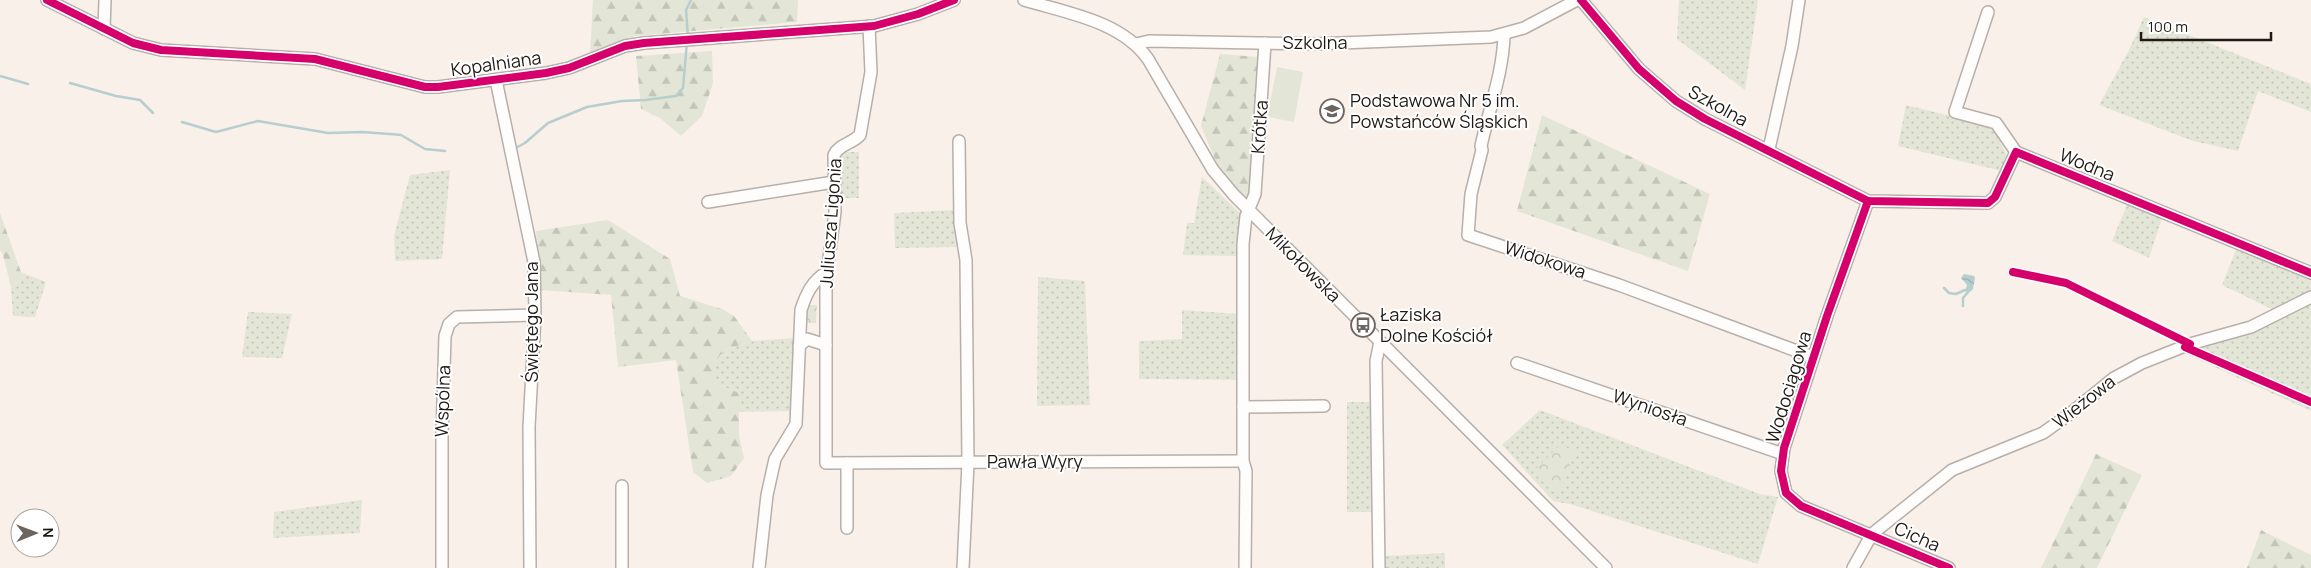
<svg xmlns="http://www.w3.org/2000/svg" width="2311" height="568" font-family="Manrope,sans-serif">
<defs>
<pattern id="grass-dots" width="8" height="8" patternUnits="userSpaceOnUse" patternTransform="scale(1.25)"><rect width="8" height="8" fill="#e3e6d7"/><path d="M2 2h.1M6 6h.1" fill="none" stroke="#c2c5b8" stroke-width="1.8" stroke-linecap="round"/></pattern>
<pattern id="forest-firs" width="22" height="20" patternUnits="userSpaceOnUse" patternTransform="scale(1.25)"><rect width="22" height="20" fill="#e3e6d7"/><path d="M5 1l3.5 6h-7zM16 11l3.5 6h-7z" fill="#c2c5b8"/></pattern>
<pattern id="park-crowns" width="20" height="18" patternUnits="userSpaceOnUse" patternTransform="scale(1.25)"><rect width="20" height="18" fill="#e3e6d7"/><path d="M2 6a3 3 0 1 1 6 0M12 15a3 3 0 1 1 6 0" fill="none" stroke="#c2c5b8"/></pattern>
<pattern id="water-waves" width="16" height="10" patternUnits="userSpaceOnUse" patternTransform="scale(1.25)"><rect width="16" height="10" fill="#b6cecd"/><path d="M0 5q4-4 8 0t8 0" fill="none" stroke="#9cb0af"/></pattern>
</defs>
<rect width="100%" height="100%" fill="#f9f0ea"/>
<g fill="url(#grass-dots)">
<polygon points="1679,0 1758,0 1745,90 1677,39"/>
<polygon points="2144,17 2311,84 2311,112 2258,91 2238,151 2193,141 2099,105 2129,50"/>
<polygon points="1906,105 1988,125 1997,135 2007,156 2002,171 1898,146"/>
<polygon points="839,152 859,152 859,198 838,198"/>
<polygon points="450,170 442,259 395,261 394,236 410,175"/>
<polygon points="1202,177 1241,214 1237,256 1183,255 1187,223 1194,223"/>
<polygon points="2129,200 2163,215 2149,258 2112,241"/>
<polygon points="955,210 960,247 895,248 894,213"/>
<polygon points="2258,245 2311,265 2311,411 2184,353 2248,335 2284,315 2222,285 2237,247"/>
<polygon points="28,275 46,282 35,317 13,316 11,287"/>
<polygon points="1038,277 1085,281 1090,405 1037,406"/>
<polygon points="1182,310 1238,314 1238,380 1139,379 1139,341 1182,339"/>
<polygon points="248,312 292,314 282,358 242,357"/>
<polygon points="797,338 795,411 739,412 739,393 714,383 714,362 725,350 752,341"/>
<polygon points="1347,402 1372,402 1375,512 1347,512"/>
<polygon points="1540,410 1760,494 1778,497 1758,564 1570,504 1553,501 1502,445"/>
<polygon points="362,500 360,533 273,538 274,512"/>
<polygon points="1445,553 1445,568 1386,568 1385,556"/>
</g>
<g fill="url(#forest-firs)">
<polygon points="593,0 798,0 797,22 635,36 590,53"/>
<polygon points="712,51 713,83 702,116 681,136 660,118 641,109 636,56"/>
<polygon points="1220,54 1259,57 1250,198 1244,198 1218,166 1201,126"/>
<polygon points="1542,115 1710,194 1688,271 1517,211"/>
<polygon points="0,213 21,272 28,275 11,287 3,255 0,250"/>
<polygon points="608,220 670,259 680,296 722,309 734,316 752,341 725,350 714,362 714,383 739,393 739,436 744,458 731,476 707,483 693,472 676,360 618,367 611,295 540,290 536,231"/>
<polygon points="2096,454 2142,475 2097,568 2041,568"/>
<polygon points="2261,530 2311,555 2311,568 2247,568"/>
</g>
<g fill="url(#park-crowns)">
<polygon points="805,305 817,305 816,323 804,323"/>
<polygon points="1560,445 1575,451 1560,492 1550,489 1533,472"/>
</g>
<polygon fill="#e3e6d7" points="1277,67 1303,72 1294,122 1267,117"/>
<polygon fill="url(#water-waves)" points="1964,274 1974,276 1975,278 1973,289 1970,292 1965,291 1967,285 1961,278"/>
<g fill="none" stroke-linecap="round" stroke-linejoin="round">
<g stroke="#b6cecd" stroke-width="2.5">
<polyline points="688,37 686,10 691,0"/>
<polyline points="0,76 28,84"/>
<polyline points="70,83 116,96 140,100 153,113"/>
<polyline points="182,122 216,132 258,121 328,133 362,132 390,134 401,135 425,149 445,151"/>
<polyline points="514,149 525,143 548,123 587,107 622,101 645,100 676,96 683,88 687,42"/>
<polyline points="1944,288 1949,293 1956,294 1965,290"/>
<polyline points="1963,306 1963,298 1968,292"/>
</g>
<g stroke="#b6afaa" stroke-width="14">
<g id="minor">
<polyline points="47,0 133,43 161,50 315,59 425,87 438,87 546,73 569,68 625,46 644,43 874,26 918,14 954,0"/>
<path d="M1024 0C1067 13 1121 21 1148 59L1213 170 1234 195 1606 568"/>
<polyline points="1581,0 1639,69 1676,101 1705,119 1868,201 1988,203 1995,197 2016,152 2311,273"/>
<polyline points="1988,12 1955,112 1996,123 2016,152"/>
<path d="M869 26 871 72 860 135C852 144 839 144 834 155L835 212 826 281V463L1243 461"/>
<polyline points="104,29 105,0"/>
<path d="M1504 35C1503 73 1489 109 1481 146L1482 150 1471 194 1468 235 1619 285 1813 357"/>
<polyline points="1136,44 1149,41 1316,44 1491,37 1524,28 1577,0"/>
<polyline points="496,80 534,262 535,315 529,427 530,568"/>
<polyline points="959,141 960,223 966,260 968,463 963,568"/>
<polyline points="1769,149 1792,46 1799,0"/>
<polyline points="1868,201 1827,316 1784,448 1781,471 1786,493 1801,506 1949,568"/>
<polyline points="708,202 834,182"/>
<polyline points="799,346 807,339 826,345"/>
<polyline points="1517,363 1783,454"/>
<polyline points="1243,407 1324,406"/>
<polyline points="847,463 847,528"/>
<polyline points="622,486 622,568"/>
<polyline points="442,568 442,434 445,336 449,324 457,317 535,315"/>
<path d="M759 568 767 495 775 459 796 424 801 310C806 294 812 281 827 272"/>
<polyline points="1245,568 1246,471 1243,461 1243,244 1246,216 1255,194 1265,43"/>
<polyline points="1379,568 1376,361 1380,342"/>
<polyline points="1853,568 1872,534 1952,470 2043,433 2071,413 2114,378 2142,363 2190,344 2251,327 2311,297"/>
</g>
</g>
<use href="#minor" stroke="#fefdfc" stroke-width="11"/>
<g stroke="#fff" stroke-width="11">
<g id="cycleway">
<polyline points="47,0 133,43 161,50 315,59 425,87 438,87 546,73 569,68 625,46 644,43 874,26 918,14 954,0"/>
<polyline points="1581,0 1639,69 1676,101 1705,119 1868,201 1988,203 1995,197 2016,152 2311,273"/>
<polyline points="1868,201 1827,316 1784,448 1781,471 1786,493 1801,506 1949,568"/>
<polyline points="2013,272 2066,283 2190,344"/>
<polyline points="2185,347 2311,402"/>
</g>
</g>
<use href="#cycleway" stroke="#d6006c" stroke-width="8"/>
</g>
<defs>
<g id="school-ring" transform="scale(1.25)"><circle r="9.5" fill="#fff" stroke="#6c645f" stroke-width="1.5"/><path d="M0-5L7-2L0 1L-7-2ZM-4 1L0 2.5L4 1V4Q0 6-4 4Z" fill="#6c645f"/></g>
<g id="bus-ring" transform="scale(1.25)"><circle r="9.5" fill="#fff" stroke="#6c645f" stroke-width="1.5"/><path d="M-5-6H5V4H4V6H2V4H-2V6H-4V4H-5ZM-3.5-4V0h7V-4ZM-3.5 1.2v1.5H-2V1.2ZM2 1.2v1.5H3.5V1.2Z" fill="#6c645f"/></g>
</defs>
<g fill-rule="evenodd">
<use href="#school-ring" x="1332" y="111"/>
<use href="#bus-ring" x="1363" y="325"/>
</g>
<g text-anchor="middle" stroke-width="4" stroke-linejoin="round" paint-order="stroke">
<g font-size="18" fill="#201914" stroke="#fff">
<text x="1315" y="49">Szkolna</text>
<text transform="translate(496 64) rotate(-8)" y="6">Kopalniana</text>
<text transform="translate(1718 106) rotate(29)" y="6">Szkolna</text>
<text transform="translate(1260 127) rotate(-86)" y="6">Krótka</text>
<text transform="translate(2087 165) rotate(22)" y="6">Wodna</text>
<text transform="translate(831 223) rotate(-86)" y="6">Juliusza Ligonia</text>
<text transform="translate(1545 260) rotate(18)" y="6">Widokowa</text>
<text transform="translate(1303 265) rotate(45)" y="6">Mikołowska</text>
<text transform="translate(532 322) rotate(-90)" y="6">Świętego Jana</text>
<text transform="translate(1789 387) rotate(-73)" y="6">Wodociągowa</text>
<text transform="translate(443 401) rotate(-88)" y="6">Wspólna</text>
<text transform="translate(2084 402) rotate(-38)" y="6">Wieżowa</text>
<text transform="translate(1650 408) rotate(19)" y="6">Wyniosła</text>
<text x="1035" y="468">Pawła Wyry</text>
<text transform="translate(1917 537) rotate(24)" y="6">Cicha</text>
</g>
<g font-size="18" fill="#201914" stroke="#fff" text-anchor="start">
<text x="1350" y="107">Podstawowa Nr 5 im.<tspan x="1350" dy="21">Powstańców Śląskich</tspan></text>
<text x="1380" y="321">Łaziska<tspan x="1380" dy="21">Dolne Kościół</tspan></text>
</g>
</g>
<g transform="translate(35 533) rotate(89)"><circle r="24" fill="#ffffff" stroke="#a6a3a1"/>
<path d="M0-4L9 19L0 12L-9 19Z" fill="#6c645f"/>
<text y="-8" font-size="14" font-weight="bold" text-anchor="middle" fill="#201914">N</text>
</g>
<path d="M2141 32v8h130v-8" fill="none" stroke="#201914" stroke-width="2.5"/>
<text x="2148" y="32" font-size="15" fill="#201914" stroke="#ffffff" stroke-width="4" paint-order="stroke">100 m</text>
</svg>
